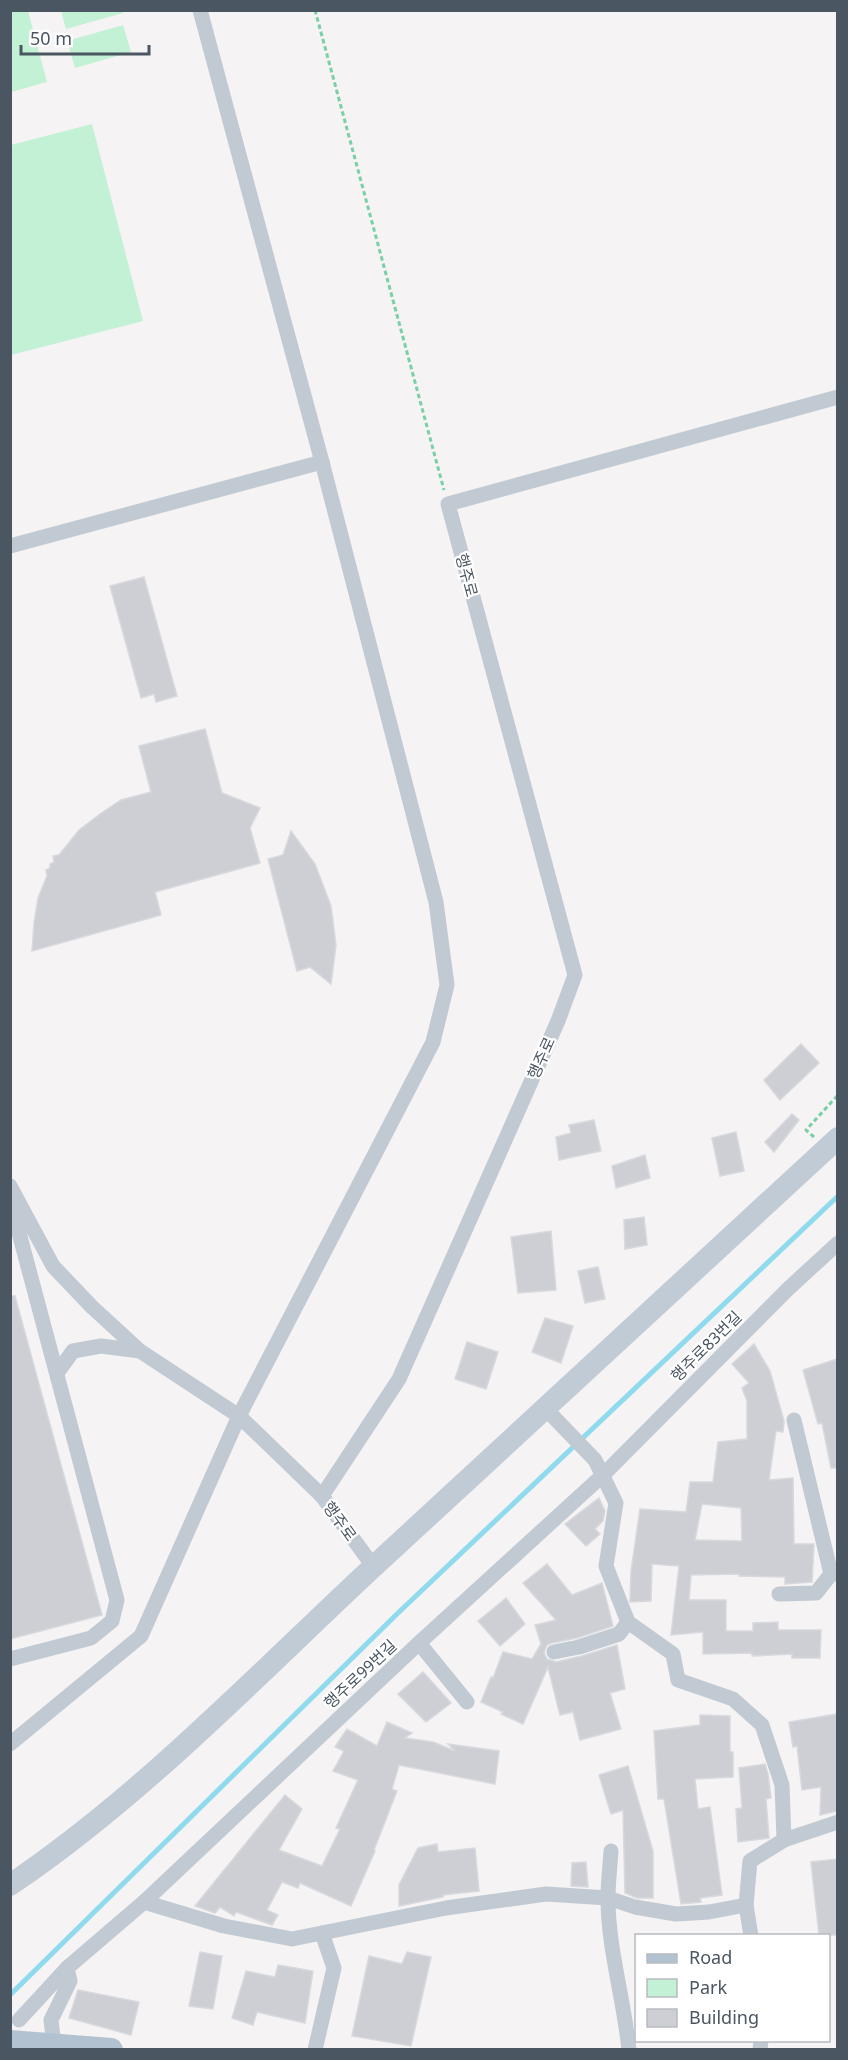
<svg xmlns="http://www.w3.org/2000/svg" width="848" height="2060" font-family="'Noto Sans','Noto Sans KR',sans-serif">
<rect width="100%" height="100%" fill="#f5f3f3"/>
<g fill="#c3f1d5">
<polygon points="11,10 28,11 47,82 11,92"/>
<polygon points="122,11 123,13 66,29 61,11"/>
<polygon points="123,25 131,52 75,68 67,41"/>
<polygon points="92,124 143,321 11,355 11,145"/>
</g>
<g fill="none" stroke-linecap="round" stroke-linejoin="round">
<polyline stroke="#90daee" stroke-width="5" points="10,1995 398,1613 838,1196"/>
</g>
<g fill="#cdcfd5" stroke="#d7d9de" stroke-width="1.5" fill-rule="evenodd">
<polygon points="144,577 177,696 156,702 154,694 141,698 110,586"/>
<polygon points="205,729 222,793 260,808 250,828 260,863 155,892 161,915 32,951 34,923 38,898 47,876 46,870 50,868 50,864 54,862 53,856 59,855 79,830 100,814 121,800 151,792 139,746"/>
<polygon points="291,831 315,864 331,906 336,945 331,984 310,967 297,971 268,859 283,855"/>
<polygon points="801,1044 819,1063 780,1100 764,1080"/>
<polygon points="792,1114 799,1120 774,1152 765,1142"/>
<polygon points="594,1120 601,1151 559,1160 556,1137 571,1133 569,1125"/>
<polygon points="736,1132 744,1171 720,1176 712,1138"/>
<polygon points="645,1155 650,1178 616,1188 612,1166"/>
<polygon points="644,1217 647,1245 625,1249 624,1220"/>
<polygon points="551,1231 556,1290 518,1293 511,1237"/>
<polygon points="598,1267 605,1299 585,1303 578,1271"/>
<polygon points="10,1296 15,1296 102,1615 10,1639"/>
<polygon points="545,1318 573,1326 561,1363 532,1352"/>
<polygon points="467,1342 498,1352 486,1389 455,1379"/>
<path d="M754 1344 770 1371 784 1421 783 1432 776 1431 769 1480 793 1478 794 1544H814L812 1582 785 1584V1577L739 1576V1574L691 1575 689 1600H726V1631H753V1623L778 1622V1630H821L820 1658H792V1654L752 1656V1653L703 1654V1632L671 1635 679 1566 652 1564 651 1601 630 1602V1600L631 1571 640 1509 686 1512 690 1482H713L718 1442 747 1439V1401L742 1388 749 1383 732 1364ZM702 1504 741 1508 742 1541 695 1540Z"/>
<polygon points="837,1359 837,1468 831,1468 822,1423 818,1424 803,1370"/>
<polygon points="599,1498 605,1511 603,1521 595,1529 600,1534 586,1546 565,1524"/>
<polygon points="547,1564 572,1595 602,1583 613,1626 577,1638 552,1643 547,1645 544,1653 547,1659 556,1662 582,1656 617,1645 625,1689 610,1693 621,1729 580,1740 573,1712 560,1715 548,1667 523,1724 501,1714 503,1712 481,1702 491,1677 493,1678 503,1652 532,1659 541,1644 535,1625 556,1620 523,1583"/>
<polygon points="506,1598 525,1624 500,1646 478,1621"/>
<polygon points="423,1672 451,1703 426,1722 398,1694"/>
<polygon points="837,1714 837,1811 820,1815 821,1787 802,1790 797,1746 793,1747 789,1722"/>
<polygon points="700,1715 730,1716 730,1752 733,1752 733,1777 695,1779 698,1809 710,1807 722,1895 700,1898 701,1902 681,1904 664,1799 658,1799 654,1731 700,1725"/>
<polygon points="387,1722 412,1733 405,1738 433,1742 455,1751 448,1744 499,1751 495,1784 399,1765 392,1789 397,1791 374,1850 375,1851 351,1906 300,1883 298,1888 282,1882 267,1910 278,1915 272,1925 236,1912 234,1916 220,1907 215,1913 195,1906 285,1795 302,1809 279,1850 322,1866 340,1829 336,1828 358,1780 333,1771 344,1751 335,1747 347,1729 377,1746"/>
<polygon points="765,1764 768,1774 771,1798 766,1799 769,1838 738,1842 736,1809 742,1808 739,1768"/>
<polygon points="628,1766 653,1851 653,1898 637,1898 625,1893 623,1810 611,1814 599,1775"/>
<polygon points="437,1844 438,1852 475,1848 479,1891 443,1895 443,1897 399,1906 399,1885 418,1848"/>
<polygon points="837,1859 837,1935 819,1935 811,1862"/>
<polygon points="586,1862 588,1887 571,1886 572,1863"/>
<polygon points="200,1952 222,1956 213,2009 189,2006"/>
<polygon points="407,1952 431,1957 411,2046 352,2036 369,1956 402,1964"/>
<polygon points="278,1965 313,1971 305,2023 257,2012 253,2025 232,2018 246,1971 275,1977"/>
<polygon points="78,1990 139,2002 131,2035 69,2018"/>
</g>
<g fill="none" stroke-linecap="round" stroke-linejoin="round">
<g stroke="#7ad0a6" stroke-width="3" stroke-dasharray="4.5 3" stroke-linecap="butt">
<polyline points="315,10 444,490"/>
<polyline points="814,1137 806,1130 838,1095"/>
</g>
<g stroke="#c1cad2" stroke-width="15">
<polyline points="200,10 322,462 436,902 447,985 433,1042 239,1416 322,1496"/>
<polyline points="10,546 322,462"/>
<polyline points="10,1186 53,1266 92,1307 140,1351 239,1416 141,1636 10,1744"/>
<polyline points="10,1199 117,1600 112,1621 91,1638 10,1659"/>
<polyline points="57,1373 73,1351 101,1346 140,1351"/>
<polyline points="545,1408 595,1460 616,1503 606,1566 628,1622 673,1654 678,1680 733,1699 762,1725 782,1785 784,1840 750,1861 746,1905 751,1936"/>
<polyline points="794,1420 831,1574"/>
<polyline points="373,1566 322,1496 399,1379 558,1021 575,975 448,504 838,397"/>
<polyline points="779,1594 816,1593 831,1574 838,1574"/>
<polyline points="419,1643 467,1702"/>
<polyline points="554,1652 579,1647 619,1634 628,1622"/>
<polyline points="784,1840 838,1822"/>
<path d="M611 1851C610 1867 608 1882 608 1898 608 1949 624 1999 629 2050"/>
<polyline points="144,1902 224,1926 292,1939 446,1908 546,1894 608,1898 635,1907 676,1914 709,1912 746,1905"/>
<polyline points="19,2020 67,1968"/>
<polyline points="54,2045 51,2020 70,1981 67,1968 144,1902 419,1643 603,1475 788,1289 838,1243"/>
<polyline points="315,2050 334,1968 322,1933"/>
<polyline points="760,2050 761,2040"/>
</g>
<path stroke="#c1cbd6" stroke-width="22" d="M10 1885C143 1795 255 1677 372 1568 526 1424 682 1281 838 1138"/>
<polyline stroke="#b3c2d1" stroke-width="24" points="10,2042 111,2050"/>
</g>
<g text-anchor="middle" stroke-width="4.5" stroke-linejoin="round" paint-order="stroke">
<g font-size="16" fill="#4a5661" stroke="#fff">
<text transform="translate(467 575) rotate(75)" y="6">행주로</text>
<text transform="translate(541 1058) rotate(-66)" y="6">행주로</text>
<text transform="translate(706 1346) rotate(-45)" y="6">행주로83번길</text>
<text transform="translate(340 1521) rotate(54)" y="6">행주로</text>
<text transform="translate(360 1674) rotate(-43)" y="6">행주로99번길</text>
</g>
</g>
<rect width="848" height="2060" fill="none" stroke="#4a5661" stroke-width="24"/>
<rect x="635" y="1934" width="195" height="108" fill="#ffffff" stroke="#b7bbc0" stroke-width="1.5"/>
<rect x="647" y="1954" width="30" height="9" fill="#b3c2d1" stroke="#b7bbc0" stroke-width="1.5"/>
<text x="689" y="1964" font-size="18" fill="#4a5661">Road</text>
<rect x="647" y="1979" width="30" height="18" fill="#c3f1d5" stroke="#b7bbc0" stroke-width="1.5"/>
<text x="689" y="1994" font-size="18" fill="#4a5661">Park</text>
<rect x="647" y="2009" width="30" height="18" fill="#cdcfd5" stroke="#b7bbc0" stroke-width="1.5"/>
<text x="689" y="2024" font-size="18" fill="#4a5661">Building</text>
<path d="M21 45v9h128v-9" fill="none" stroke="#4a5661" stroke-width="3"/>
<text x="30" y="45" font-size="18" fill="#4a5661" stroke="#ffffff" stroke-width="4.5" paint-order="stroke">50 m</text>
</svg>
